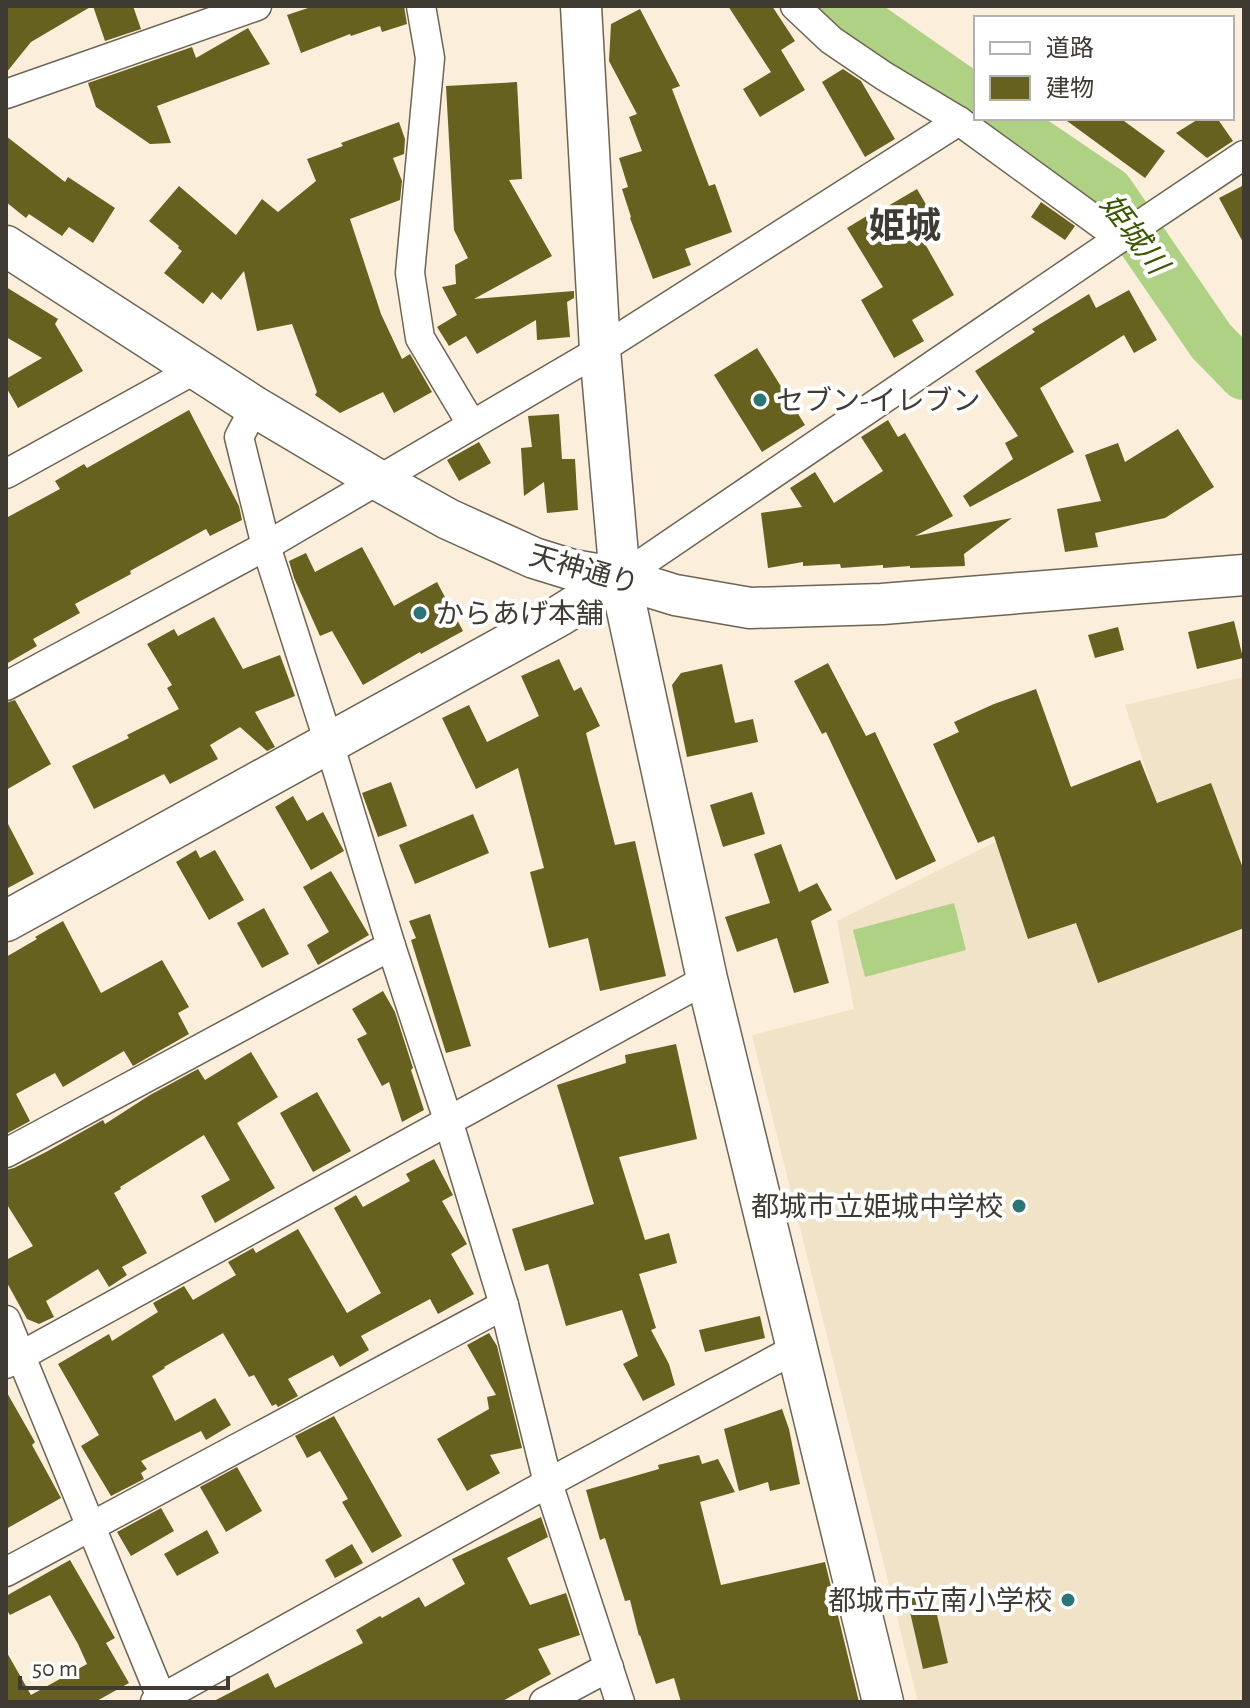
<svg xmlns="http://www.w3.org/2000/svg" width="1250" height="1708" font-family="'Alegreya Sans','Noto Sans JP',sans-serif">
<rect width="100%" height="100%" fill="#fbefdb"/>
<polygon fill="#f1e3c8" points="1244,677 1244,1702 918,1702 752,1035 854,1009 837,921 1019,830 1151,785 1125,705"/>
<polygon fill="#afd184" points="954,903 966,950 865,977 853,930"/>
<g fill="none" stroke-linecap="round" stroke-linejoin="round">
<g stroke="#afd184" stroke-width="50">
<polyline points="840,6 976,101"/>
<polyline points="1000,118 1109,192 1211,341 1244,375"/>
</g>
</g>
<g fill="#66611f">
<polygon points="6,6 92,6 31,42 6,73"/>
<polygon points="93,6 133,6 141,29 105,41"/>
<polygon points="314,6 404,6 407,24 382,32 380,26 351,36 350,34 301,53 287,15"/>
<polygon points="728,6 772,6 795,41 781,50 805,90 760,117 743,89 771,72"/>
<polygon points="640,9 680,86 672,89 709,186 715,184 732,232 685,249 691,265 653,279 630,218 631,217 622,189 628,187 619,158 642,151 629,117 637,114 609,61 611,24"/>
<polygon points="248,28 270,64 157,106 171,143 150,144 96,107 88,83 192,47 196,58"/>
<polygon points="843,69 861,81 895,139 865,157 822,82"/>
<polygon points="517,82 522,179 509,180 552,256 474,299 574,291 574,298 567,302 570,337 537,340 536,320 477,354 466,336 449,346 437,327 457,315 442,287 456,284 455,265 468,258 454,230 446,86"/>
<polygon points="1063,118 1120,118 1165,151 1145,178"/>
<polygon points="1200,118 1217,118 1233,141 1207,158 1176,133"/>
<polygon points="399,122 405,139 404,154 393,158 402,181 400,200 350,219 381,314 402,359 410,354 432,392 394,413 383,392 340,413 315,395 317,392 292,324 257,331 244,271 221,300 212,292 203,304 164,273 182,251 178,248 179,246 149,221 179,186 236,235 262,199 278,212 316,181 307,159 343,146 341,143"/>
<polygon points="6,136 65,182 68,177 115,208 93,243 69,227 62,236 29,214 26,218 6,202"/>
<polygon points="1244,185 1244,244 1219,198"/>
<polygon points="917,189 942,232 924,242 954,295 912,320 924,341 894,358 861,300 883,287 847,228 875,211 876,213"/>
<polygon points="1041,202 1075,226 1065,240 1031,217"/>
<polygon points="6,287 58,319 55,324 83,371 18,408 6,387 6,379 42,358 6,337"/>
<polygon points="1129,290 1157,340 1134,353 1124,335 1040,388 1074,452 970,507 963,496 1013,459 1005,443 1018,436 975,371 1035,332 1032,329 1089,294 1096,308"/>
<polygon points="757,348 805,425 762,452 714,375"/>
<polygon points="189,410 239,506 242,520 210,536 206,529 130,571 131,574 75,604 80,613 33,639 37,646 6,664 6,518 60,489 55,481 84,464 87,468"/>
<polygon points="559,414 562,459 575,459 578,510 547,513 544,482 524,496 521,448 532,447 528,416"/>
<polygon points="888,420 898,437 905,433 953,516 915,536 1012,518 964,554 965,566 910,568 910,566 883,568 883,565 841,568 840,564 803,566 803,562 768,568 761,513 802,507 790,488 815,472 834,503 883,471 861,437"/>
<polygon points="1178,429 1214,487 1165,518 1095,533 1098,547 1065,552 1057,509 1101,501 1085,455 1118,443 1125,462"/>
<polygon points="479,442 491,463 459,481 447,460"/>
<polygon points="362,547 394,606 437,582 463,631 421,654 420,652 363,685 332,631 320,636 294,578 289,561 306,553 315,572"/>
<polygon points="214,617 243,669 280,655 295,696 255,712 275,747 267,751 240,727 210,745 218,759 170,784 164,774 94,809 72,766 129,738 127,735 179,709 167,688 172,685 147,644 174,629 178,636"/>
<polygon points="1234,621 1243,658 1197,669 1188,632"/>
<polygon points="1118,627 1124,650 1095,658 1088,635"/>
<polygon points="559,659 574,691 581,687 600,726 586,733 615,845 635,841 666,976 600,991 588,938 549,948 530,872 544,868 518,768 476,789 442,718 469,705 487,742 539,716 521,676"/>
<polygon points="828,663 866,736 875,732 936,861 896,880 826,732 822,734 794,681"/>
<polygon points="722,664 735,723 753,719 758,742 687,757 672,685 681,673"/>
<polygon points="1036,689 1071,787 1140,760 1157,803 1211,783 1244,871 1244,928 1098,983 1076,923 1028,939 994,836 978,843 933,744 959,732 954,722 994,704"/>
<polygon points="15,700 51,764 6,790 6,703"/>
<polygon points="391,782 407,826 378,837 362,793"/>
<polygon points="752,792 765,834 723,847 710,805"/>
<polygon points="293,796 307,821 323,812 344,851 311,870 275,807"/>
<polygon points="473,814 489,853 415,884 399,845"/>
<polygon points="6,820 34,874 6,889"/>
<polygon points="781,844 799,892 817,883 832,910 811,921 829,983 794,993 777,938 737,952 725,917 770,903 754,854"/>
<polygon points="196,850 200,858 215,850 244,900 209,920 176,862"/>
<polygon points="331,871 369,935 318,965 307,945 329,932 303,887"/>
<polygon points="264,908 289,954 262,968 237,923"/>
<polygon points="430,914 471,1046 446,1053 411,940 416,938 409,921"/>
<polygon points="63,921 101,993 162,960 189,1007 178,1013 189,1034 133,1066 124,1051 63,1087 55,1073 16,1094 30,1121 6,1134 6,957 37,939 35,937"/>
<polygon points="383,991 395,1012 413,1068 411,1070 424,1110 402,1122 389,1082 382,1086 357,1039 367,1034 352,1009"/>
<polygon points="676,1044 697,1139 619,1157 645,1240 669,1233 677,1263 639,1274 656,1328 651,1330 669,1364 675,1385 643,1401 623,1364 638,1356 622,1310 566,1326 548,1264 525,1271 512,1229 594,1204 557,1085 626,1063 625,1055"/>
<polygon points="251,1052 278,1097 237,1123 275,1188 215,1223 201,1196 230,1180 204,1135 120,1187 121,1189 114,1193 147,1253 122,1267 127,1275 109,1287 98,1269 46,1301 54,1317 39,1324 27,1319 6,1281 6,1260 33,1246 6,1203 6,1170 14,1168 46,1152 103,1120 105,1124 150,1095 198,1069 205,1080"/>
<polygon points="317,1092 351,1151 313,1172 280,1113"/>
<polygon points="434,1159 453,1195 442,1201 467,1244 451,1254 474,1294 438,1314 430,1299 361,1336 369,1350 340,1367 333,1355 288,1379 298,1396 278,1407 276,1404 272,1406 254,1375 249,1377 223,1333 164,1367 165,1368 152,1376 175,1421 215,1398 231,1425 206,1440 201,1431 141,1461 147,1469 141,1473 144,1479 111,1496 81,1446 99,1435 58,1364 109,1334 112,1341 158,1312 153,1303 184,1286 193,1300 236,1275 228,1262 253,1248 256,1253 298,1229 347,1313 381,1293 334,1208 356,1195 363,1207 410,1181 406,1174"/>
<polygon points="760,1316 765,1338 705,1352 699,1330"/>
<polygon points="489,1333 497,1346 522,1448 490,1455 500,1473 467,1491 437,1439 489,1409 487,1397 496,1395 467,1345"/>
<polygon points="6,1391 35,1442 32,1445 61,1498 6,1529"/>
<polygon points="782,1409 789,1429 800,1484 770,1491 768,1482 739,1491 724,1429"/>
<polygon points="334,1416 402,1536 372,1553 342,1502 348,1499 320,1451 307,1458 295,1436"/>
<polygon points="699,1455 702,1464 718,1459 735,1492 700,1502 721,1585 825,1562 859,1702 681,1702 674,1678 656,1684 640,1635 639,1636 630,1600 625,1601 605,1538 600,1540 586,1490 659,1469 658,1465"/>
<polygon points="237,1467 262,1511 226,1532 200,1487"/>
<polygon points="161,1508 174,1531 131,1556 117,1532"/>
<polygon points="541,1517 548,1537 507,1558 530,1605 566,1593 580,1635 538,1649 551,1674 501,1702 212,1702 268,1673 275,1688 363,1643 356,1630 380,1616 382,1618 419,1597 425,1607 465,1584 452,1559"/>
<polygon points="207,1530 219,1553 177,1576 164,1554"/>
<polygon points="352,1544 363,1563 335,1578 325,1560"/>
<polygon points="70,1560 115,1638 106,1643 129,1683 95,1702 6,1702 6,1651 31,1695 87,1664 78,1644 50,1595 10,1615 6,1609 6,1596"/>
<polygon points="932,1593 948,1663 923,1669 907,1599"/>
</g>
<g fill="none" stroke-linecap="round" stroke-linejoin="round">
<g stroke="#6e6453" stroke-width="31">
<g id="street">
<polyline points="421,6 430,58 410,273 420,338 472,425"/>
<polyline points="795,6 831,40 884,76 959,121 1120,238"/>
<polyline points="6,94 257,6"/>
<polyline points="255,407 239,437 266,546 329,743 391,946 448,1120 504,1305 548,1483 620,1702"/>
<polyline points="6,474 196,369"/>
<polyline points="620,578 1120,238 1244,155"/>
<polyline points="6,686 266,546 600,350 959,121"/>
<polyline points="6,1153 391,946"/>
<polyline points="6,1320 163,1702"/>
<polyline points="6,1364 707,979"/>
<polyline points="6,1572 504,1305"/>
<polyline points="155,1702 548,1483 797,1348"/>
<polyline points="544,1702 609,1667"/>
</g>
</g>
<g stroke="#6e6453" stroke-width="43">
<g id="secondary">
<polyline points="581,6 600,350 620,578 707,979 883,1702"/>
<polyline points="6,246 255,407 378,480 448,519 534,558 573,570 620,578 675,595 750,608 882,604 1244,575"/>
<polyline points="6,921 559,616 620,578"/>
</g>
</g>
<use href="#street" stroke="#fff" stroke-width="28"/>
<use href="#secondary" stroke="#fff" stroke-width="40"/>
</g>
<g fill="#2a7576" stroke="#fff" stroke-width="3">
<circle cx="760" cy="400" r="8"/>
<circle cx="420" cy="613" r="8"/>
<circle cx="1019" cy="1206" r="8"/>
<circle cx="1068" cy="1600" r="8"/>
</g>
<g text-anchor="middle" stroke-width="8" stroke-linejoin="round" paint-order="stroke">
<g font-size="28" fill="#3f3b33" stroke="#fff" text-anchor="start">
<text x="776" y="410">セブン-イレブン</text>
<text x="436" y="623">からあげ本舗</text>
<text x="1003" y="1216" text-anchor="end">都城市立姫城中学校</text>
<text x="1052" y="1610" text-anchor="end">都城市立南小学校</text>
</g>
<g font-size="28" fill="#3f3b33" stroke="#fff">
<text transform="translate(584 569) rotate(16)" y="10">天神通り</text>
</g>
<g font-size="30" font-style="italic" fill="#3b5700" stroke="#fff">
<text transform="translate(1134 234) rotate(53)" y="10">姫城川</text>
</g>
<g font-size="36" font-weight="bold" fill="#3f3b33" stroke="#fff">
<text x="905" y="238">姫城</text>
</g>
</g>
<rect width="1250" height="1708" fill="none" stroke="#3f3b33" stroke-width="16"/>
<rect x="974" y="16" width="260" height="104" fill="#ffffff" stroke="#b2b1ad" stroke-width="2"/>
<rect x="990" y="42" width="40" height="12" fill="#ffffff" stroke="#b2b1ad" stroke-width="2"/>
<text x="1046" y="56" font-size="24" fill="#3f3b33">道路</text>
<rect x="990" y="76" width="40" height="24" fill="#66611f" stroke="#b2b1ad" stroke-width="2"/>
<text x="1046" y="96" font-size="24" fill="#3f3b33">建物</text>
<path d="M20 1676v12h208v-12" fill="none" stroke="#3f3b33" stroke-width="4"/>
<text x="32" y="1676" font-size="24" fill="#3f3b33" stroke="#ffffff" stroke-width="6" paint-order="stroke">50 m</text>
</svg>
